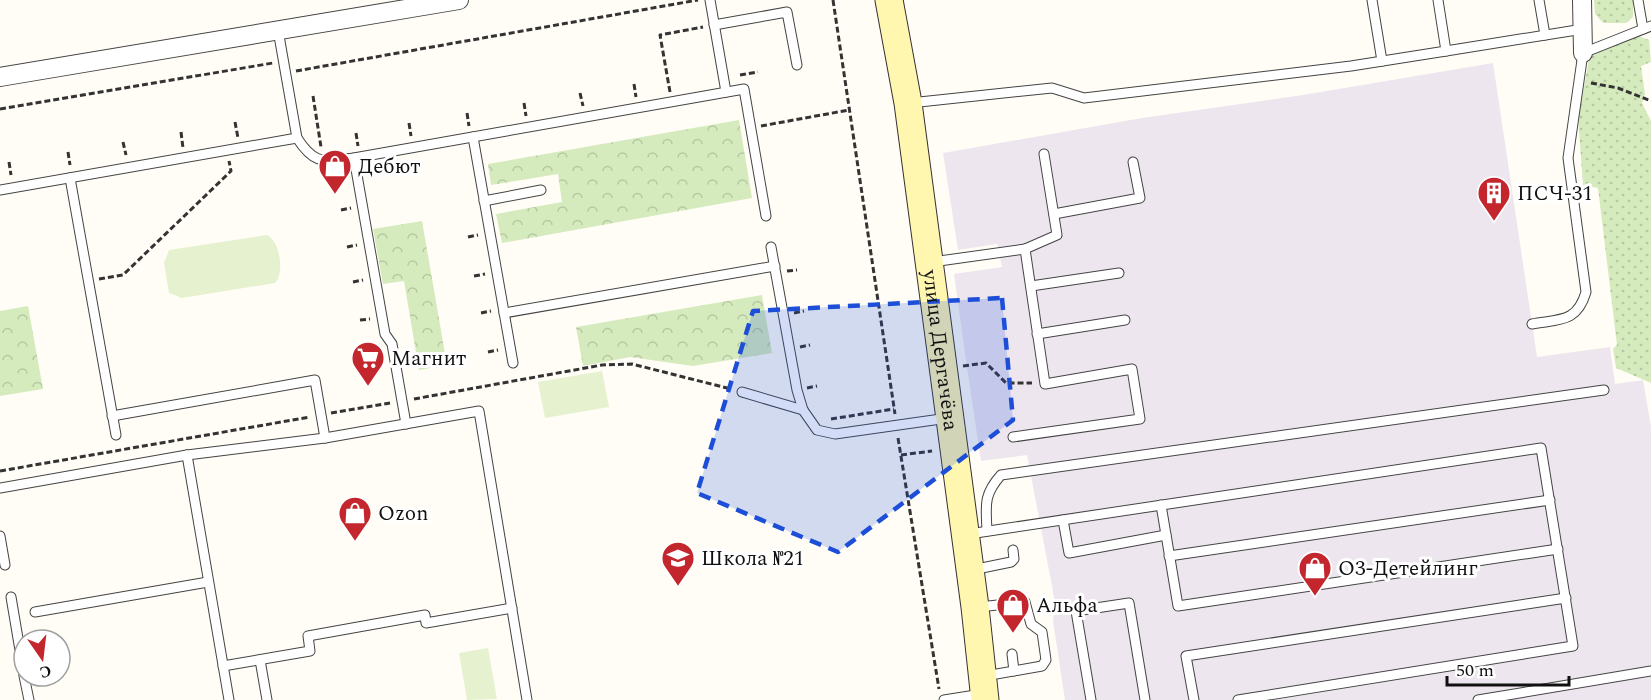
<svg xmlns="http://www.w3.org/2000/svg" width="1651" height="700" font-family="Spectral,serif">
<defs>
<pattern id="grass-dots" width="8" height="8" patternUnits="userSpaceOnUse" patternTransform="scale(1.5)"><rect width="8" height="8" fill="#d5ebbd"/><path d="M2 2h.1M6 6h.1" fill="none" stroke="#b6c8a1" stroke-width="1.8" stroke-linecap="round"/></pattern>
<pattern id="park-crowns" width="20" height="18" patternUnits="userSpaceOnUse" patternTransform="scale(1.5)"><rect width="20" height="18" fill="#d5ebbd"/><path d="M2 6a3 3 0 1 1 6 0M12 15a3 3 0 1 1 6 0" fill="none" stroke="#b6c8a1"/></pattern>
</defs>
<rect width="100%" height="100%" fill="#fffdf5"/>
<polygon fill="#eee6ef" points="1493,63 1537,357 1610,347 1615,384 1643,380 1651,427 1651,700 1065,700 1053,621 1055,604 1052,586 1027,455 981,461 965,354 954,274 1002,267 997,244 958,250 943,153 1142,118 1303,95"/>
<g fill="url(#grass-dots)">
<polygon points="1594,0 1633,0 1633,17 1626,23 1603,23 1595,14"/>
<polygon points="1639,36 1649,40 1651,62 1641,66 1645,94 1642,103 1651,121 1651,383 1616,368 1613,349 1617,345 1598,188 1583,185 1578,118 1589,60 1595,52"/>
</g>
<g fill="url(#park-crowns)">
<polygon points="739,120 752,198 502,243 496,214 562,202 558,174 491,185 488,164"/>
<polygon points="422,221 447,365 419,370 404,281 383,284 373,229"/>
<polygon points="762,295 772,353 693,366 630,357 583,366 576,327"/>
<polygon points="28,306 43,389 0,396 0,311"/>
</g>
<g fill="#e6f2cf">
<path d="M267 235C280 241 285 273 275 283L182 298 169 293 164 263 169 250Z"/>
<polygon points="602,371 609,407 545,418 538,382"/>
<polygon points="488,648 497,699 467,700 459,653"/>
</g>
<g fill="none" stroke-linecap="round" stroke-linejoin="round">
<g stroke="#444" stroke-width="11">
<g id="lane">
<polyline points="710,0 726,92"/>
<polyline points="1372,0 1382,61"/>
<polyline points="1539,0 1545,35"/>
<polyline points="1638,0 1643,29"/>
<polyline points="714,25 787,12 797,65"/>
<polyline points="1446,51 1583,29"/>
<polyline points="910,103 1052,88 1084,98 1351,66 1446,51 1438,0"/>
<polyline points="473,137 513,363"/>
<path d="M297 138C315 166 324 161 354 158L744 89 766 216"/>
<polyline points="354,158 385,334 392,344 406,424"/>
<polyline points="70,178 116,435"/>
<polyline points="0,190 297,138 278,30"/>
<polyline points="484,201 541,190"/>
<polyline points="1054,214 1140,198 1133,162"/>
<polyline points="771,247 797,390 803,410 817,430 835,434 948,418"/>
<polyline points="932,262 1025,249 1057,235 1044,154"/>
<polyline points="1031,286 1119,273"/>
<polyline points="504,313 775,266"/>
<path d="M1532 324C1559 319 1577 323 1586 292L1568 158 1583 53 1651 26"/>
<polyline points="1037,334 1125,320"/>
<polyline points="742,392 803,410"/>
<polyline points="112,416 315,380 325,438"/>
<polyline points="1013,437 1140,419 1132,369 1045,384 1025,249"/>
<polyline points="187,455 229,700"/>
<polyline points="0,488 187,455 325,438 479,411 527,700"/>
<polyline points="1161,505 1178,606 1558,549"/>
<polyline points="1063,520 1069,553 1166,535"/>
<path d="M987 531C986 506 983 495 1001 475L1604 390"/>
<polyline points="969,534 1541,448 1573,646 1238,700"/>
<polyline points="0,536 5,565"/>
<polyline points="1169,556 1550,500"/>
<polyline points="972,570 1011,562 1014,559 1013,550"/>
<polyline points="11,597 24,674"/>
<polyline points="979,607 1025,602 1031,624 1042,632 1046,660 1042,666 985,676"/>
<polyline points="35,612 208,582"/>
<polyline points="1012,654 1014,671"/>
<polyline points="260,660 267,700"/>
<polyline points="223,666 310,651 308,636 425,615 426,623 512,608"/>
<polyline points="24,676 29,700"/>
<polyline points="944,700 982,694"/>
<polyline points="1091,700 1076,611 1129,603 1145,700"/>
<polyline points="1194,700 1186,656 1566,598"/>
<polyline points="1478,700 1651,671"/>
</g>
</g>
<g stroke="#444" stroke-width="20">
<g id="street">
<polyline points="1582,0 1583,53"/>
<polyline points="0,77 459,0"/>
</g>
</g>
<g stroke="#333" stroke-width="29">
<g id="secondary">
<path id="s1" d="M889 0 908 103 975 607 985 700"/>
</g>
</g>
<g stroke="#333" stroke-width="3" stroke-dasharray="6 3" stroke-linecap="butt">
<polyline points="833,0 895,414"/>
<polyline points="296,71 698,0"/>
<polyline points="740,75 758,72"/>
<polyline points="1591,83 1618,88 1651,101"/>
<polyline points="634,84 636,97"/>
<polyline points="670,92 660,35 703,27"/>
<polyline points="580,93 583,106"/>
<polyline points="313,96 321,147"/>
<polyline points="524,103 526,116"/>
<polyline points="0,109 273,63"/>
<polyline points="467,113 469,126"/>
<polyline points="235,122 238,138"/>
<polyline points="409,123 411,136"/>
<polyline points="761,126 849,110"/>
<polyline points="181,132 183,148"/>
<polyline points="356,133 358,146"/>
<polyline points="123,142 126,155"/>
<polyline points="68,152 70,165"/>
<polyline points="9,162 11,175"/>
<polyline points="341,210 351,208"/>
<polyline points="468,237 478,235"/>
<polyline points="347,247 357,245"/>
<polyline points="787,271 797,270"/>
<polyline points="474,276 485,274"/>
<polyline points="99,279 123,275 231,171 229,161"/>
<polyline points="353,282 363,280"/>
<polyline points="481,313 491,311"/>
<polyline points="794,313 804,311"/>
<polyline points="360,320 370,319"/>
<polyline points="800,347 810,345"/>
<polyline points="488,352 498,350"/>
<polyline points="963,366 986,363 1006,383 1032,383"/>
<polyline points="807,388 817,386"/>
<polyline points="414,399 602,365 632,364 731,389"/>
<polyline points="331,413 390,403"/>
<polyline points="831,419 894,409"/>
<polyline points="898,438 939,689"/>
<polyline points="901,455 932,451"/>
<polyline points="0,471 310,417"/>
</g>
<use href="#lane" stroke="#fff" stroke-width="9"/>
<use href="#street" stroke="#fff" stroke-width="18"/>
<use href="#secondary" stroke="#fff6b0" stroke-width="27"/>
</g>
<path fill="#1d4ed8" fill-opacity="0.2" stroke="#1d4ed8" stroke-width="4.5" stroke-dasharray="12 8" stroke-linejoin="round" d="M1002 298 1013 420 838 552 697 493 753 311Z"/>
<defs>
<g id="shop-pin" transform="scale(1.725)"><path d="M0 17L-7.5 6A9.5 9.5 0 1 1 7.5 6Z" fill="#c4262e" stroke="#fff"/><path d="M-5-2.5h2.3a2.7 3.5 0 0 1 5.4 0H5L5.5 6h-11ZM-1.5-2.5h3a1.5 2.3 0 0 0-3 0Z" fill="#fff"/></g>
<g id="building-pin" transform="scale(1.725)"><path d="M0 17L-7.5 6A9.5 9.5 0 1 1 7.5 6Z" fill="#c4262e" stroke="#fff"/><path d="M-4-6H4V6H1V3H-1V6H-4ZM-2.5-4.3h1.7v1.8h-1.7ZM.8-4.3h1.7v1.8H.8ZM-2.5-1h1.7V.8h-1.7ZM.8-1h1.7V.8H.8Z" fill="#fff"/></g>
<g id="supermarket-pin" transform="scale(1.725)"><path d="M0 17L-7.5 6A9.5 9.5 0 1 1 7.5 6Z" fill="#c4262e" stroke="#fff"/><path d="M-6-5.5h2.5l.6 2H6L4.5 2H-2.5L-4.4-4H-6ZM-1.5 3.2a1.3 1.3 0 1 0 .1 0ZM3 3.2a1.3 1.3 0 1 0 .1 0Z" fill="#fff"/></g>
<g id="school-pin" transform="scale(1.725)"><path d="M0 17L-7.5 6A9.5 9.5 0 1 1 7.5 6Z" fill="#c4262e" stroke="#fff"/><path d="M0-5L7-2L0 1L-7-2ZM-4 1L0 2.5L4 1V4Q0 6-4 4Z" fill="#fff"/></g>
</defs>
<g fill-rule="evenodd">
<use href="#shop-pin" x="335" y="166"/>
<use href="#building-pin" x="1494" y="193"/>
<use href="#supermarket-pin" x="368" y="358"/>
<use href="#shop-pin" x="355" y="513"/>
<use href="#school-pin" x="678" y="558"/>
<use href="#shop-pin" x="1315" y="568"/>
<use href="#shop-pin" x="1013" y="605"/>
</g>
<g text-anchor="middle" stroke-width="6" stroke-linejoin="round" paint-order="stroke">
<g font-size="21" fill="#111" stroke="#fff" text-anchor="start">
<text x="358" y="173">Дебют</text>
<text x="1517" y="200">ПСЧ-31</text>
<text x="391" y="365">Магнит</text>
<text x="378" y="520">Ozon</text>
<text x="701" y="565">Школа №21</text>
<text x="1338" y="575">О3-Детейлинг</text>
<text x="1036" y="612">Альфа</text>
</g>
<g font-size="21" fill="#111" stroke="#fff">
<text dy="7" stroke="none"><textPath href="#s1" startOffset="354">улица Дергачёва</textPath></text>
</g>
</g>
<g transform="translate(42 658) rotate(166)"><circle r="28" fill="#ffffff" stroke="#a0a0a0" stroke-width="1.5"/>
<path d="M0-4.5L10 22L0 15L-10 22Z" fill="#c4262e"/>
<text y="-9" font-size="16" font-weight="bold" text-anchor="middle" fill="#111111">С</text>
</g>
<path d="M1447 676v9h122v-9" fill="none" stroke="#111111" stroke-width="3"/>
<text x="1456" y="676" font-size="18" fill="#111111" stroke="#ffffff" stroke-width="4.5" paint-order="stroke">50 m</text>
</svg>
